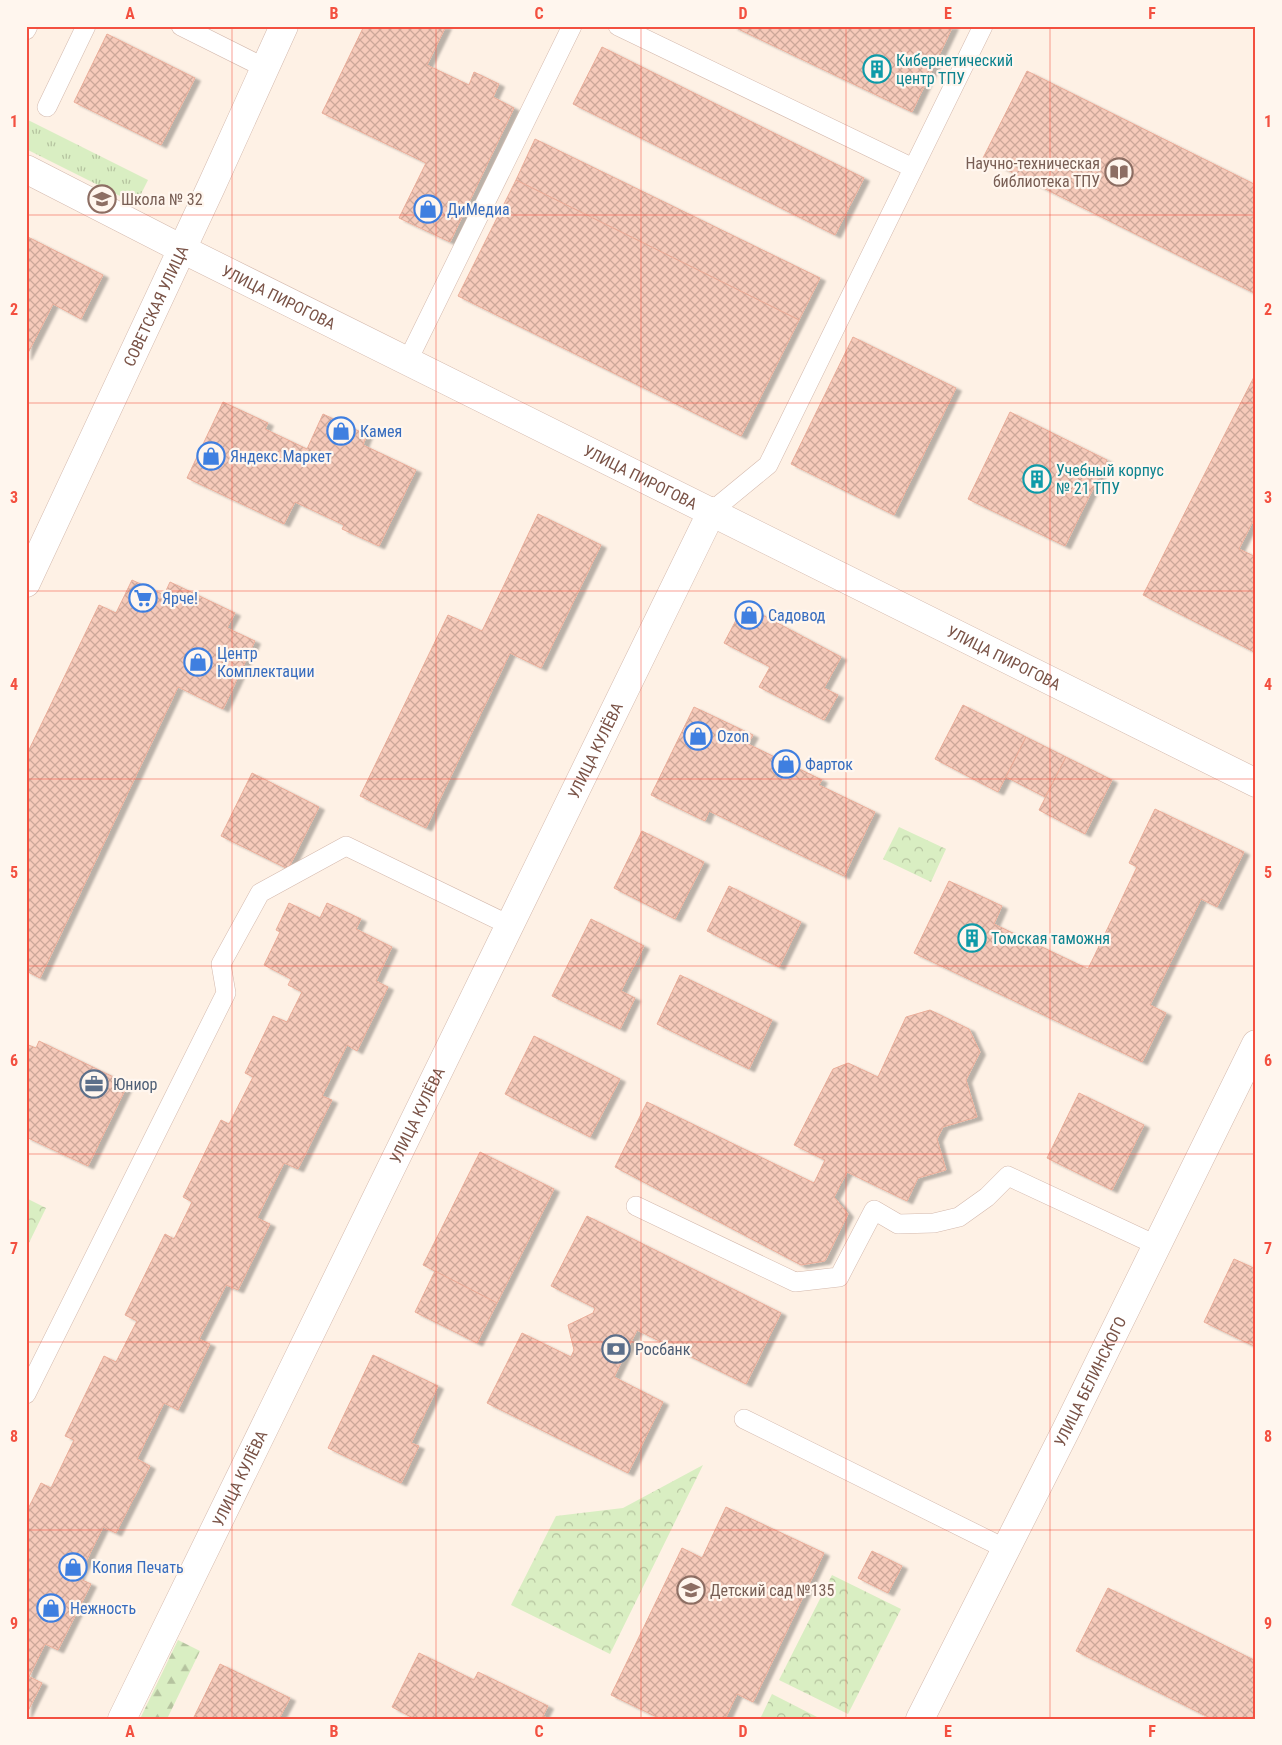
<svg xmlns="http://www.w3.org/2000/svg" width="1282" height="1745" font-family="'Roboto Condensed',sans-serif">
<defs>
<pattern id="grass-tufts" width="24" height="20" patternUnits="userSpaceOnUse" patternTransform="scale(1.25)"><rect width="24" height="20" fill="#d9eec2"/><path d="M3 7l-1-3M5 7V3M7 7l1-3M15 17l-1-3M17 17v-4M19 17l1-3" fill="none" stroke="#b5c39f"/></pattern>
<pattern id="forest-firs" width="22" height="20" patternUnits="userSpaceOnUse" patternTransform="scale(1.25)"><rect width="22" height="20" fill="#d9eec2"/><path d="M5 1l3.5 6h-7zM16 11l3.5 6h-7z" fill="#b5c39f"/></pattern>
<pattern id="park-crowns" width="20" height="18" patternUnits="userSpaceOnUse" patternTransform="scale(1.25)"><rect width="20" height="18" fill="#d9eec2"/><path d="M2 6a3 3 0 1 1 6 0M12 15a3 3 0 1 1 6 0" fill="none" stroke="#b5c39f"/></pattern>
<pattern id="building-cross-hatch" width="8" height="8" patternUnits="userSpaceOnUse" patternTransform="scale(1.25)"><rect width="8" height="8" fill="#f6caba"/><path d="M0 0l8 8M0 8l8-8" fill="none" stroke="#cca799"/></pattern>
<filter id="shadow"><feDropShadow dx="5.5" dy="3" stdDeviation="1" flood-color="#0004"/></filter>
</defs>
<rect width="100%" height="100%" fill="#fef1e5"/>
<polygon fill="url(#grass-tufts)" points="26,119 148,180 136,204 26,149"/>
<polygon fill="url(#forest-firs)" points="178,1640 200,1651 167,1719 140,1719"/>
<g fill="url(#park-crowns)">
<polygon points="899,827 946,849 931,882 883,859"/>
<polygon points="26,1198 46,1208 26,1249"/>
<polygon points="703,1465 610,1654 511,1605 556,1516 623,1508"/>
<polygon points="832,1575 901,1609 848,1714 779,1680"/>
<polygon points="772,1694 821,1719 760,1719"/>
</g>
<g fill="url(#building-cross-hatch)" stroke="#eaad99" filter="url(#shadow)">
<polygon points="364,26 446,26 427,65 469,85 474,72 499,84 493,97 514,108 450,242 399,218 426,163 322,113"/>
<polygon points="732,26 953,26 912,112"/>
<polygon points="107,34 195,78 161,145 74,102"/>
<polygon points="602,47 864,178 835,235 573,104"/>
<polygon points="1027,71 1256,185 1256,294 983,158"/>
<polygon points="535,139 820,278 799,320 516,180"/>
<polygon points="516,180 799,320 741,436 458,296"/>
<polygon points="26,236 103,275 81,319 53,304 26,357"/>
<polygon points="853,337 956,388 894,515 791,464"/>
<polygon points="1256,373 1256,515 1239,549 1256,557 1256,653 1143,595"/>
<polygon points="223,402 268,423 265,429 307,449 323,414 367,435 363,445 416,470 379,546 342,529 344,525 295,502 284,524 187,478"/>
<polygon points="1010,412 1107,460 1065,546 968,499"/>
<polygon points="538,514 601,545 541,668 510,653 426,828 360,796 448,615 482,631"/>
<polygon points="132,580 164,595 170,582 235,613 227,628 255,641 223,709 178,687 40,978 26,971 26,756 99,605 116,613"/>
<polygon points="744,605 841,657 824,688 838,695 824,720 759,687 770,667 724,643"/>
<polygon points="963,705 1026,737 998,792 935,759"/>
<polygon points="694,707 753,735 748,744 822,780 819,785 875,812 844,876 709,811 705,821 651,795"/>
<polygon points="1026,737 1066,757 1045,797 1006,777"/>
<polygon points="1066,757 1112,780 1085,834 1039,810"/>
<polygon points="252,773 319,807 288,869 221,836"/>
<polygon points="1155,809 1244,852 1217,907 1201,899 1150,1005 1166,1013 1142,1062 914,953 949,881 1002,906 994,924 1088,969 1137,867 1129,863"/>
<polygon points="642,831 704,862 675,919 614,888"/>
<polygon points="729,886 801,922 779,967 707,931"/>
<polygon points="289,903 320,918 327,903 361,919 356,929 392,947 376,981 388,987 357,1051 347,1045 322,1096 332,1100 298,1169 284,1163 257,1218 270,1224 238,1290 226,1285 199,1339 210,1344 178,1410 164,1403 137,1459 150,1466 116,1533 103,1527 78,1578 91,1584 58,1650 45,1644 29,1677 26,1675 26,1529 29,1523 26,1521 26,1513 41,1483 51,1488 74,1440 65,1436 104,1356 116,1362 137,1321 125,1315 165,1234 174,1239 192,1202 183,1197 221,1120 229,1124 253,1077 245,1073 273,1016 287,1022 302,992 288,985 291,979 264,965 280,932 276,930"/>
<polygon points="591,919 644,946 621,991 635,998 620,1029 552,996"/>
<polygon points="680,975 772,1020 749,1069 657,1024"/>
<polygon points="930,1010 969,1029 980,1052 966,1080 977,1117 943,1127 937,1139 946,1170 918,1178 907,1201 847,1172 834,1197 848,1214 825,1261 801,1265 615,1167 647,1102 814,1183 825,1160 794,1145 833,1069 848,1063 878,1077 906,1017"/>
<polygon points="534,1036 620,1079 590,1137 505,1094"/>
<polygon points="39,1041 128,1084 88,1166 26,1137 26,1044 36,1048"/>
<polygon points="1079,1093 1144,1125 1112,1190 1047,1158"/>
<polygon points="480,1152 554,1189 497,1303 423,1265"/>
<polygon points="587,1216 781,1313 746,1384 637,1330 614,1377 663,1402 628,1473 487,1403 522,1333 571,1357 574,1350 568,1325 593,1313 595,1308 551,1286"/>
<polygon points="1234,1259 1256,1269 1256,1347 1204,1322"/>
<polygon points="435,1271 497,1303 477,1343 415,1312"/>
<polygon points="373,1355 438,1386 411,1443 419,1446 401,1483 328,1448"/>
<polygon points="726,1507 824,1553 753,1702 737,1694 725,1719 661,1719 611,1695 682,1548 702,1558"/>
<polygon points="872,1551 902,1566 888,1593 858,1578"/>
<polygon points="1108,1588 1256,1661 1256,1719 1212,1719 1076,1651"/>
<polygon points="419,1653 474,1680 478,1672 548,1706 543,1716 550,1719 415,1719 392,1707"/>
<polygon points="220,1664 290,1698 279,1719 193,1719"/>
<polygon points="26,1675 42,1683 26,1715"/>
</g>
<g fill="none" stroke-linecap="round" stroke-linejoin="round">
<g stroke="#d4b9ad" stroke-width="20">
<g id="service">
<polyline points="181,26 265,68"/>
<polyline points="618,26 913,168"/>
<polyline points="26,30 28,26"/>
<polyline points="47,107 86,26"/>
<polyline points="407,362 572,26"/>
<polyline points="712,511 768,465 983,26"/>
<polyline points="636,1206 795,1282 839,1277 874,1210 898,1224 934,1223 959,1217 987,1197 1008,1176 1156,1245"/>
<polyline points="26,1394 226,993 221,964 260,893 346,846 509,925"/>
<polyline points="744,1419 1006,1549"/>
</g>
</g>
<g stroke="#d4b9ad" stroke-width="29">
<polyline id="pedestrian" points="26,169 182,249"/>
</g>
<g stroke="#d4b9ad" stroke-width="29">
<g id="minor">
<path id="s1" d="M182 249 1256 783"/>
<path id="s2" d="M122 1719 712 511"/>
</g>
</g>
<g stroke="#d4b9ad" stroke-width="29">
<g id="tertiary">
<path id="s3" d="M26 583 211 187 284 26"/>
<path id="s4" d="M920 1719 1066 1430 1256 1044"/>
</g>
</g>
<use href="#service" stroke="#fff" stroke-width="19"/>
<use href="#pedestrian" stroke="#fff" stroke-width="28"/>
<use href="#minor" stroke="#fff" stroke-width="28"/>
<use href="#tertiary" stroke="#fff" stroke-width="28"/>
</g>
<path fill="none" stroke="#f35040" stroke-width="1" stroke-opacity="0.55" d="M232 26V1719M436 26V1719M641 26V1719M846 26V1719M1050 26V1719M26 215H1256M26 403H1256M26 591H1256M26 779H1256M26 966H1256M26 1154H1256M26 1342H1256M26 1530H1256"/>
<defs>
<g id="building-ring" transform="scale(1.4375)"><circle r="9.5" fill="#fff6ee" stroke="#0f9aa8" stroke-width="1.5"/><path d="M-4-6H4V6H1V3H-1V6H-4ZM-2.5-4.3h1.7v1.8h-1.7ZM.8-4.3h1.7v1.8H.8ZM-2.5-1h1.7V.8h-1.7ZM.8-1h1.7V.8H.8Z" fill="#0f9aa8"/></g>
<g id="library-ring" transform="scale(1.4375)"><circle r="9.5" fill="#fff6ee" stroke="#8d6e63" stroke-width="1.5"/><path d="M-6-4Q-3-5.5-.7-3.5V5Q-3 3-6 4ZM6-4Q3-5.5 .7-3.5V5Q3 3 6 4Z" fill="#8d6e63"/></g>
<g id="school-ring" transform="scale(1.4375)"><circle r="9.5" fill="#fff6ee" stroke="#8d6e63" stroke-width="1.5"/><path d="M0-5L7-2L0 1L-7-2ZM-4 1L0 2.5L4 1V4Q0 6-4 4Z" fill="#8d6e63"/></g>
<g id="shop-ring" transform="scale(1.4375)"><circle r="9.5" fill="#fff6ee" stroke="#3f7fe0" stroke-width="1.5"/><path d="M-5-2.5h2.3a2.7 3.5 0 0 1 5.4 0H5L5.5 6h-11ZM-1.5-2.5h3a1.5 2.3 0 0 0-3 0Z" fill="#3f7fe0"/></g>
<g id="supermarket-ring" transform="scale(1.4375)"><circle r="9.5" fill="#fff6ee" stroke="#3f7fe0" stroke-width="1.5"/><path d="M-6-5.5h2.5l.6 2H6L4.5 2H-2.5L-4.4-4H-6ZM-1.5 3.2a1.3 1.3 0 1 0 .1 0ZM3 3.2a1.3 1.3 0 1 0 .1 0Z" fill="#3f7fe0"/></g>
<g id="office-ring" transform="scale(1.4375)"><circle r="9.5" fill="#fff6ee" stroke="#5c6f8a" stroke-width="1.5"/><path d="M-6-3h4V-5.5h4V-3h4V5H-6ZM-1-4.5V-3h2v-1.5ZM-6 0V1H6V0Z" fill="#5c6f8a"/></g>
<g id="bank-ring" transform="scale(1.4375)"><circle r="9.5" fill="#fff6ee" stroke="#5c6f8a" stroke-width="1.5"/><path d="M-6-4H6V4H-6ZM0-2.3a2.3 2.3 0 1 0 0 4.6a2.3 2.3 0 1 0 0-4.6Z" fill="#5c6f8a"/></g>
</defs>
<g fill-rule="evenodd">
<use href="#building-ring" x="877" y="69"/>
<use href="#library-ring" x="1119" y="172"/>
<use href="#school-ring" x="102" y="199"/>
<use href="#shop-ring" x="428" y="209"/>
<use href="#shop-ring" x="341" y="431"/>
<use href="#shop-ring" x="211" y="456"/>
<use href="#building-ring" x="1037" y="479"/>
<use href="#supermarket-ring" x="143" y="598"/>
<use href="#shop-ring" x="749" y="615"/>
<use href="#shop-ring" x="198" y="662"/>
<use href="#shop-ring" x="698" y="736"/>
<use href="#shop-ring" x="786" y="764"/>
<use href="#building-ring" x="972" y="938"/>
<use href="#office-ring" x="94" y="1084"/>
<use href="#bank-ring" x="616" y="1349"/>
<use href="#shop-ring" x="73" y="1567"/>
<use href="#school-ring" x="691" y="1590"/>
<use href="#shop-ring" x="51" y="1608"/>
</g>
<g text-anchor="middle" stroke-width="4.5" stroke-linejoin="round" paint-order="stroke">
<g font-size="16" fill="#0d838f" stroke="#fff6ee" text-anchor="start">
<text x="896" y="66">Кибернетический<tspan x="896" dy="18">центр ТПУ</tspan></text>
<text x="1056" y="476">Учебный корпус<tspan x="1056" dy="18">№ 21 ТПУ</tspan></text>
<text x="991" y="944">Томская таможня</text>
</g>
<g font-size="16" fill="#785e54" stroke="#fff6ee" text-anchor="start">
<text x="1100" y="169" text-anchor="end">Научно-техническая<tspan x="1100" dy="18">библиотека ТПУ</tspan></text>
<text x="121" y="205">Школа № 32</text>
<text x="710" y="1596">Детский сад №135</text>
</g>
<g font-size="16" fill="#366cbe" stroke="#fff6ee" text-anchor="start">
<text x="447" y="215">ДиМедиа</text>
<text x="360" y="437">Камея</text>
<text x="230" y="462">Яндекс.Маркет</text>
<text x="162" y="604">Ярче!</text>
<text x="768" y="621">Садовод</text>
<text x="217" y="659">Центр<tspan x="217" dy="18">Комплектации</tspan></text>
<text x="717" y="742">Ozon</text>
<text x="805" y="770">Фарток</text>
<text x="92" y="1573">Копия Печать</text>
<text x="70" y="1614">Нежность</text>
</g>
<g font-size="16" fill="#7a5347" stroke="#fff6ee">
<text dy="6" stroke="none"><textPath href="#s1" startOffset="108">УЛИЦА ПИРОГОВА</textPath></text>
<text dy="6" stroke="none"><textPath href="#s3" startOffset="306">СОВЕТСКАЯ УЛИЦА</textPath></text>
<text dy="6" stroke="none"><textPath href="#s1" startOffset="512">УЛИЦА ПИРОГОВА</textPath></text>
<text dy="6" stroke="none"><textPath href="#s1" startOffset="918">УЛИЦА ПИРОГОВА</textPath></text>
<text dy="6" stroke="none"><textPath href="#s2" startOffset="1078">УЛИЦА КУЛЁВА</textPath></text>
<text dy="6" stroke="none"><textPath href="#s2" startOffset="672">УЛИЦА КУЛЁВА</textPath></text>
<text dy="6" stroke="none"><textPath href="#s4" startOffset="378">УЛИЦА БЕЛИНСКОГО</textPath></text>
<text dy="6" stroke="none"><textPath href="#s2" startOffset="268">УЛИЦА КУЛЁВА</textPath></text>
</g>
<g font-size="16" fill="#4e5e75" stroke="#fff6ee" text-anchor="start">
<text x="113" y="1090">Юниор</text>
<text x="635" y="1355">Росбанк</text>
</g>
</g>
<rect width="1282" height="1745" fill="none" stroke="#fff6ee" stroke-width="55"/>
<rect x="28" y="28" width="1226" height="1690" fill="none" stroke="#f35040" stroke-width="2"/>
<g font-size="16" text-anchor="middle" font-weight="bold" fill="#f35040">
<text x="130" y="19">A</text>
<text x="334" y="19">B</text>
<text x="539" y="19">C</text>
<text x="743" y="19">D</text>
<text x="948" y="19">E</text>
<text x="1152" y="19">F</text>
<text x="14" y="127">1</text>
<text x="1268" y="127">1</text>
<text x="14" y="315">2</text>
<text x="1268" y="315">2</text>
<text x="14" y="503">3</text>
<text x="1268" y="503">3</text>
<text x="14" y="690">4</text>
<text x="1268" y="690">4</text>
<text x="14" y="878">5</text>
<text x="1268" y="878">5</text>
<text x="14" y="1066">6</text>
<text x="1268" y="1066">6</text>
<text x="14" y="1254">7</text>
<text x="1268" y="1254">7</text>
<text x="14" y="1442">8</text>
<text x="1268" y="1442">8</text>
<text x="14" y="1629">9</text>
<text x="1268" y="1629">9</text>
<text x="130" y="1737">A</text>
<text x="334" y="1737">B</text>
<text x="539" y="1737">C</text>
<text x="743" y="1737">D</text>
<text x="948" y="1737">E</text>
<text x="1152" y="1737">F</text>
</g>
</svg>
